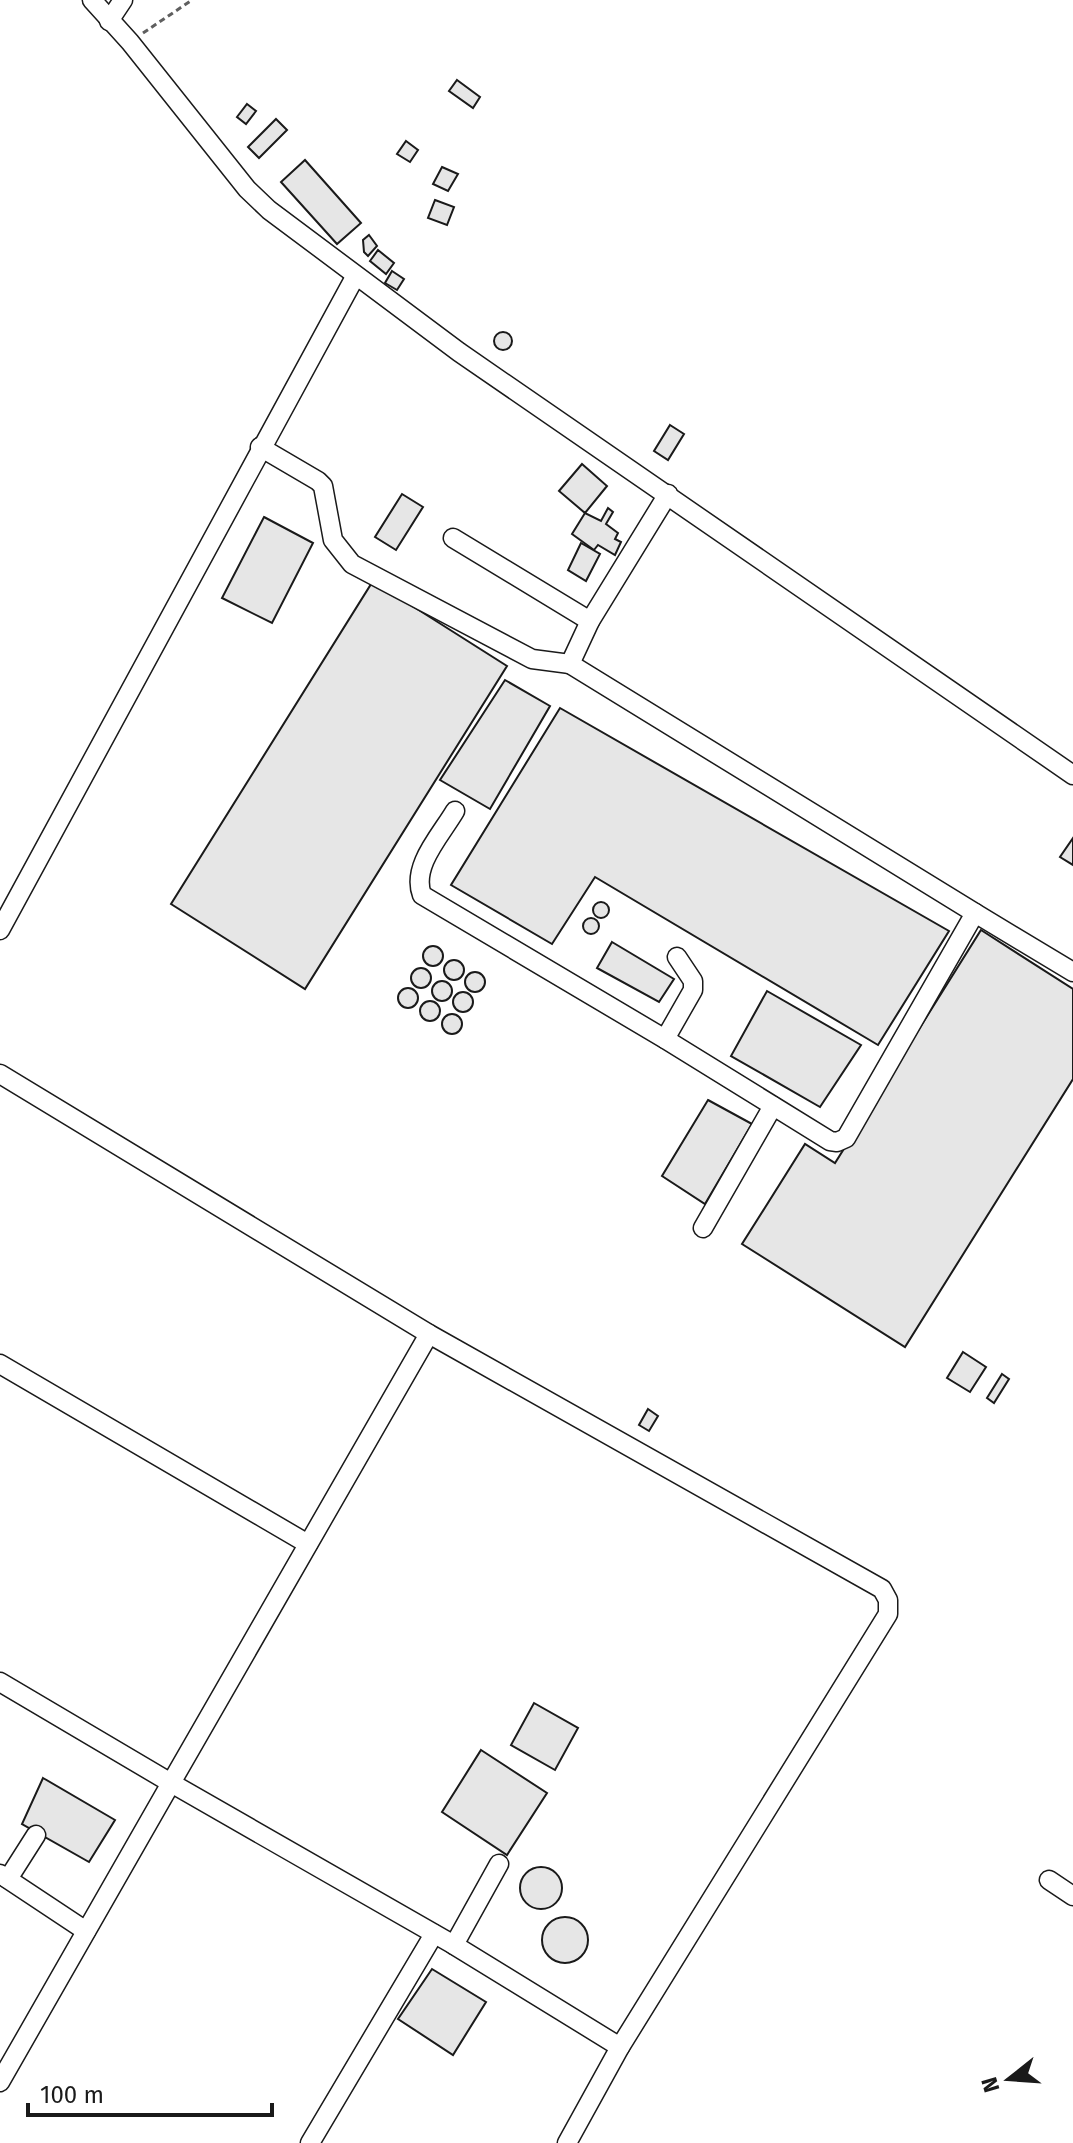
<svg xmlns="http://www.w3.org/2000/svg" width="1073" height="2143" font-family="'Fira Sans',sans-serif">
<rect width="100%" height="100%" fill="#fff"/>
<g fill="#e6e6e6" stroke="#1a1a1a" stroke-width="2">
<polygon points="457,80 480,97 473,108 449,91"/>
<polygon points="247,104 256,111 246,124 237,117"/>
<polygon points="276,119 287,130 259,158 248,147"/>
<polygon points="406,141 418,150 410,162 397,154"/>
<polygon points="305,160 361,223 337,244 281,182"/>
<polygon points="442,167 458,174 448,191 433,184"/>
<polygon points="435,200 454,207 447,225 428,218"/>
<polygon points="369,235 377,246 368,256 364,252 363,240"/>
<polygon points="378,250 394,263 386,274 370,261"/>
<polygon points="392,271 404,279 397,290 385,283"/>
<circle cx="503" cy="341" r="9"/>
<polygon points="670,425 684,434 668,460 654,451"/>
<polygon points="582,464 607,486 585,513 559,491"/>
<polygon points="402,494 423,507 396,550 375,537"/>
<polygon points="608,508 613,512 606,524 618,533 615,539 621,542 615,555 598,545 594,550 572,534 585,513 601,521"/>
<polygon points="264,517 313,543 272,623 222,598"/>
<polygon points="581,543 600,554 586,581 568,570"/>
<polygon points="373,581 507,666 305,989 171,904"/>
<polygon points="505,680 550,706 490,809 440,780"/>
<polygon points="560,708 949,931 878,1045 595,877 552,944 451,885"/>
<polygon points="1073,838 1073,865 1060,857"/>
<circle cx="601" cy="910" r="8"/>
<circle cx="591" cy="926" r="8"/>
<polygon points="981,930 1073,989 1073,1079 905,1347 742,1244 805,1144 835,1163"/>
<polygon points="612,942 674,979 659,1002 597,968"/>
<circle cx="433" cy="956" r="10"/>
<circle cx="454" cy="970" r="10"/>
<circle cx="421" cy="978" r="10"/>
<circle cx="475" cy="982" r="10"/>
<circle cx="442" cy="991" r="10"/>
<circle cx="408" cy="998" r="10"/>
<polygon points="767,991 861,1045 820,1107 731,1056"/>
<circle cx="463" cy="1002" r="10"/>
<circle cx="430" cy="1011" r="10"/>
<circle cx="452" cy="1024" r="10"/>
<polygon points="708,1100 752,1124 705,1204 662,1176"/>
<polygon points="963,1352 986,1367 970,1392 947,1378"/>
<polygon points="1002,1374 1009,1379 994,1403 987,1398"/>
<polygon points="648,1409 658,1416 649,1431 639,1425"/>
<polygon points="534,1703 578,1728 555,1770 511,1745"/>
<polygon points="481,1750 547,1793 507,1855 442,1812"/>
<polygon points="43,1778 115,1820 89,1862 22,1824"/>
<circle cx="541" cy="1888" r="21"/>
<circle cx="565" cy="1940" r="23"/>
<polygon points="432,1969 486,2002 453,2055 398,2019"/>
</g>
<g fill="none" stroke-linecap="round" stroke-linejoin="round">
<g stroke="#1a1a1a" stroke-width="21">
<g id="minor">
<polyline points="92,0 130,42 247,189 269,210 459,352 1073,775"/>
<polyline points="109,21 123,0"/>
<polyline points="260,447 318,481 323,486 333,540 352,564 532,659 570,664"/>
<polyline points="453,538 590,621"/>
<path d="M455 811C441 835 411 866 422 895L665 1039 830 1141 837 1142 846 1138 975 913 570 664 590 621 668 494"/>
<polyline points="975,913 1073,972"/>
<polyline points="0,930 355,277"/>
<polyline points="665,1039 693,990 693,981 677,957"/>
<polyline points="0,1074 429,1334 882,1589 888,1600 888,1614 620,2047 567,2143"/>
<polyline points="703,1228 773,1106"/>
<polyline points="429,1334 171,1783 454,1945 620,2047"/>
<polyline points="0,1364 308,1544"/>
<polyline points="0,1682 171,1783 0,2082"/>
<polyline points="0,1874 86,1931"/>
<polyline points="8,1879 36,1835"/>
<polyline points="1049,1880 1073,1896"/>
<polyline points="454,1945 499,1864"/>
<polyline points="310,2143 434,1934"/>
</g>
</g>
<polyline stroke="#5f5f5f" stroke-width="3" stroke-dasharray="6 4" stroke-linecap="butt" points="143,33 192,0"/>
<use href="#minor" stroke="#fff" stroke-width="18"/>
</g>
<g transform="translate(1009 2079) rotate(253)" stroke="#ffffff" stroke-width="6" paint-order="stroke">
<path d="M0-6L14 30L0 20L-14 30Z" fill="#1a1a1a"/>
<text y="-12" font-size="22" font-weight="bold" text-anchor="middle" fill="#1a1a1a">N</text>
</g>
<path d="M28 2103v12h244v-12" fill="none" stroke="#1a1a1a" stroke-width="4"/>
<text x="40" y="2103" font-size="24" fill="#1a1a1a" stroke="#ffffff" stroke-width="6" paint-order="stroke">100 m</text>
</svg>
